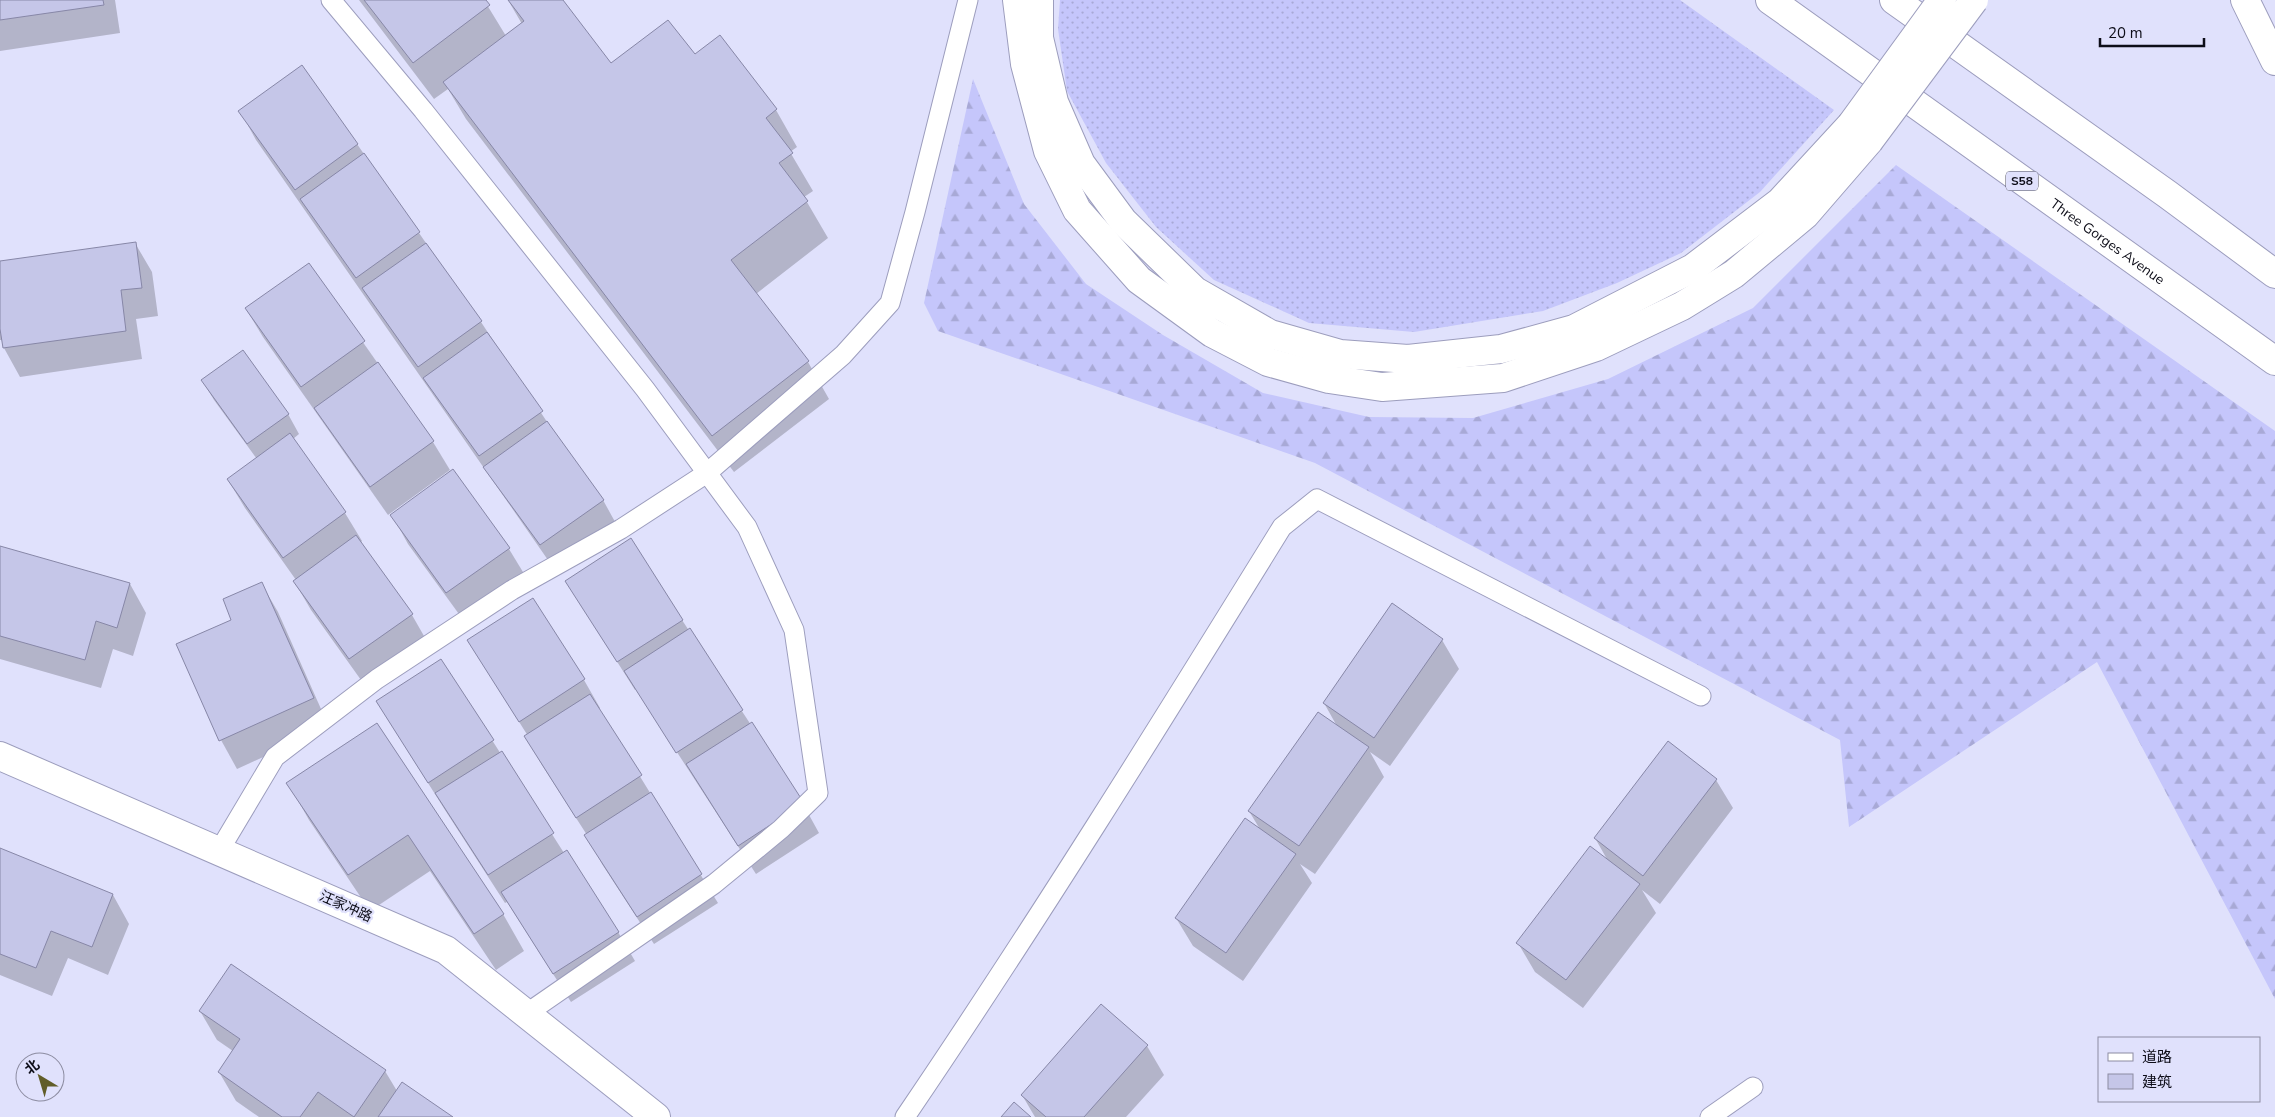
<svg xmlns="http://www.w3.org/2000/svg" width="2275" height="1117" font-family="'Nunito Sans','Noto Sans SC',sans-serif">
<defs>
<pattern id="grass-dots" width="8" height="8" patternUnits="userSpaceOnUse" patternTransform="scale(1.25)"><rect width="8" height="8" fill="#c5c6fb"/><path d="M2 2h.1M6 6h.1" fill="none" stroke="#a8a9d6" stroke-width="1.8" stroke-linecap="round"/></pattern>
<pattern id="forest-firs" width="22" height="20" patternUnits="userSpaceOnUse" patternTransform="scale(1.25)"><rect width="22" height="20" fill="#c5c6fb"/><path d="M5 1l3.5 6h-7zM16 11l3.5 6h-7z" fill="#a8a9d6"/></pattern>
</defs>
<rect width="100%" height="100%" fill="#e0e1fc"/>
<polygon fill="url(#grass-dots)" points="1060,0 1680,0 1834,110 1760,192 1681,253 1617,283 1543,311 1414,332 1309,323 1214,280 1156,227 1106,163 1067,91 1058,29"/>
<polygon fill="url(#forest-firs)" points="973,79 1024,204 1086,284 1163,335 1263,393 1369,417 1473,418 1608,379 1753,308 1896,165 2275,431 2275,999 2097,662 1849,827 1840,740 1315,463 938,331 924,303"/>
<g fill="#0003">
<polygon points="0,0 115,0 120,33 0,51"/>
<polygon points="359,0 484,0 506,36 522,24 508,0 562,0 611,65 695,56 720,37 776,110 797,147 790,152 813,191 804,197 828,238 756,294 808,362 829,399 734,472 466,119 448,89 434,99"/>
<polygon points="240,111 357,144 481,322 555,434 603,500 619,529 557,573 256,140"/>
<polygon points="135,243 152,272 158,316 136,319 142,359 20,377 4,348 3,340 0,340 0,263"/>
<polygon points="308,264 433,442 450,470 388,515 263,337 246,309"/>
<polygon points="202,380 288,414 299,434 293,439 345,513 362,541 360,543 412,615 428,643 366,687 311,610 294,581 296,580 245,508 228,480 257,459 214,400"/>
<polygon points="392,515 509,549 526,577 464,621 408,544"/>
<polygon points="0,547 130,584 146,613 133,656 113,649 101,688 0,659"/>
<polygon points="566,581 682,620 803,804 819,833 756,874 636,689 635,690"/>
<polygon points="261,583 278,612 329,727 237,769 221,740 233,620"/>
<polygon points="533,600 584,680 600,708 599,710 718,903 654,944 602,864 587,835 542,765 526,737 528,736 468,641"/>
<polygon points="1393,605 1442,640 1459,669 1390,766 1370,752 1384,777 1315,874 1300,864 1312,883 1243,981 1193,946 1176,918 1261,831 1249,811 1338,728 1324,703"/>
<polygon points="441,660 564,853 618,932 635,961 571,1002 507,902 505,903 445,810 377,702"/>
<polygon points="376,725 503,914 524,951 496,970 430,871 370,911 309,820 288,783"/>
<polygon points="1716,780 1733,808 1660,904 1642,890 1656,913 1583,1008 1535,972 1518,943 1608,861 1595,838"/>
<polygon points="0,849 113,895 129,924 108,975 68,958 52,996 0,975"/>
<polygon points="200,1011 385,1071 397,1091 451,1117 259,1117 236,1101 219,1072 233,1051 217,1040"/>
<polygon points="1147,1046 1164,1075 1126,1117 1035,1117 1022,1095"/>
</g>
<g fill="#c5c6e8" stroke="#8787a7">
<polygon points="0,0 103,0 104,5 0,20"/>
<polygon points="364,0 486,0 490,5 413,63"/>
<polygon points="508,0 563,0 611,63 668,20 695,54 720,35 777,109 766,118 793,153 779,163 808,201 731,260 809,361 712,436 443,82 524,21"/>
<polygon points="302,65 358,144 295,190 238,111"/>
<polygon points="364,153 420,232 356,278 300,199"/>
<polygon points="136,242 142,288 121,290 126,331 3,348 0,329 0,261"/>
<polygon points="426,243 482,321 418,367 362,288"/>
<polygon points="309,263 365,341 301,387 245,308"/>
<polygon points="487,332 543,411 479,456 423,378"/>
<polygon points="243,350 289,414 247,444 201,380"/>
<polygon points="378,362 434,441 370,487 314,408"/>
<polygon points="547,421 604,500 540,545 483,467"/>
<polygon points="290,433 346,512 283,558 227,479"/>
<polygon points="453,469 510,548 446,593 390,515"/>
<polygon points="356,535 413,614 349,659 293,581"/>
<polygon points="631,538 683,620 617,662 565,581"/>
<polygon points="0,546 130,583 117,628 96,621 85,660 0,636"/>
<polygon points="262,582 314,698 219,741 176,644 231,620 223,599"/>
<polygon points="533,598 585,679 519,722 467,640"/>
<polygon points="1392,603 1443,639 1374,738 1323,703"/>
<polygon points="690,628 743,710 676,753 624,671"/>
<polygon points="441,659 494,740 428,783 376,701"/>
<polygon points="590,694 642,775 576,818 524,736"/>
<polygon points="1318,712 1369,747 1299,846 1248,811"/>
<polygon points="752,722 804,803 738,846 686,764"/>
<polygon points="377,723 504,914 474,934 408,835 348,875 286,783"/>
<polygon points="1668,741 1717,779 1643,876 1594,838"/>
<polygon points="502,751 554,833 488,875 435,793"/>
<polygon points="651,792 702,874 637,917 584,835"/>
<polygon points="1245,818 1296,854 1226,953 1175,918"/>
<polygon points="1590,846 1640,884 1566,980 1516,943"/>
<polygon points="0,848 113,894 92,947 51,931 36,968 0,954"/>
<polygon points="567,850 619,932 553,974 501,892"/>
<polygon points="231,964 386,1070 354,1117 318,1092 300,1117 282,1117 218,1072 240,1039 199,1011"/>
<polygon points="1101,1004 1148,1045 1084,1117 1046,1117 1021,1095"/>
<polygon points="402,1082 453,1117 378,1117"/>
<polygon points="1014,1102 1031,1117 1001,1117"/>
</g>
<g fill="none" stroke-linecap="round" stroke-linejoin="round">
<g stroke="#9c9dbd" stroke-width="21">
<g id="lane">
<polyline points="331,0 423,110 645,389 747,527 794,630 818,793 781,829 714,884 526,1014"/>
<polyline points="219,851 275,757 377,679 512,590 621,529 707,473 843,355 890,303 915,212 968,0"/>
<path d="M905 1117C1036 924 1159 726 1282 527L1317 499 1701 696"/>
<polyline points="1710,1117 1753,1087"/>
</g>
</g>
<g stroke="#9c9dbd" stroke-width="30">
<polyline id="secondary" points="0,756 446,950 656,1117"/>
</g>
<g stroke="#9c9dbd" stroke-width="30">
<g id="highway">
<polyline points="1017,0 1025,64 1048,151 1077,210 1139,280 1212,333 1268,362 1329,379 1382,387 1503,378 1596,347 1682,306 1734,274 1805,215 1869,141"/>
<polyline points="1039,0 1039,38 1054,102 1081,164 1123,221 1195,291 1270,334 1340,354 1408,359 1501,349 1574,329 1693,268 1780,202 1851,125"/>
<path id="s1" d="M1770 0 2275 361"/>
<polyline points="1894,0 2167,194 2275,274"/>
<polyline points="2245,0 2275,61"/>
</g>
</g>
<use href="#lane" stroke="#fff" stroke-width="19"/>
<use href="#secondary" stroke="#fff" stroke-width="28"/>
<use href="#highway" stroke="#fff" stroke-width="28"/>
<g stroke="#9c9dbd" stroke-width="30" stroke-linecap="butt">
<g id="highway-bridge">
<polyline points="1851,125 1942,0"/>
<polyline points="1869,141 1974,0"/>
</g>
</g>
<use href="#highway-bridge" stroke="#fff" stroke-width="28"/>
</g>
<g text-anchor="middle" stroke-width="4.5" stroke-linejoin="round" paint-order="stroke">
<rect fill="#e0e1fc" stroke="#4c4d5c" stroke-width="1" x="2006" y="171.5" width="32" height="19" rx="4"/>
<g font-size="12" font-weight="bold" fill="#0d0d18">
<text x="2022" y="185">S58</text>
</g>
<g font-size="14" fill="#0d0d18" stroke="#e0e1fc">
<text dy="5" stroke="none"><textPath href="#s1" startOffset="415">Three Gorges Avenue</textPath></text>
<text transform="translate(346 906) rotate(24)" y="5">汪家冲路</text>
</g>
</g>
<rect x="2098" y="1037" width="162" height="65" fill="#e0e1fc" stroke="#8c8ca1"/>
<rect x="2108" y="1053" width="25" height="8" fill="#ffffff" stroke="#8c8ca1"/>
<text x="2142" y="1062" font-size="15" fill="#0d0d18">道路</text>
<rect x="2108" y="1074" width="25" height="15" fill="#c5c6e8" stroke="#8c8ca1"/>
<text x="2142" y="1087" font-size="15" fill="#0d0d18">建筑</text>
<g transform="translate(40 1077) rotate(322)"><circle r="24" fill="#e0e1fc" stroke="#8c8ca1"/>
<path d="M0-4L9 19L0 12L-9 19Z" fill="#615d29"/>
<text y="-8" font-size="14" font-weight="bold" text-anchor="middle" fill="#0d0d18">北</text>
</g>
<path d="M2100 38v8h104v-8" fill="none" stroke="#0d0d18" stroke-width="2.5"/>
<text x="2108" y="38" font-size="15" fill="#0d0d18" stroke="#e0e1fc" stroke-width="4" paint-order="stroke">20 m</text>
</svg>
